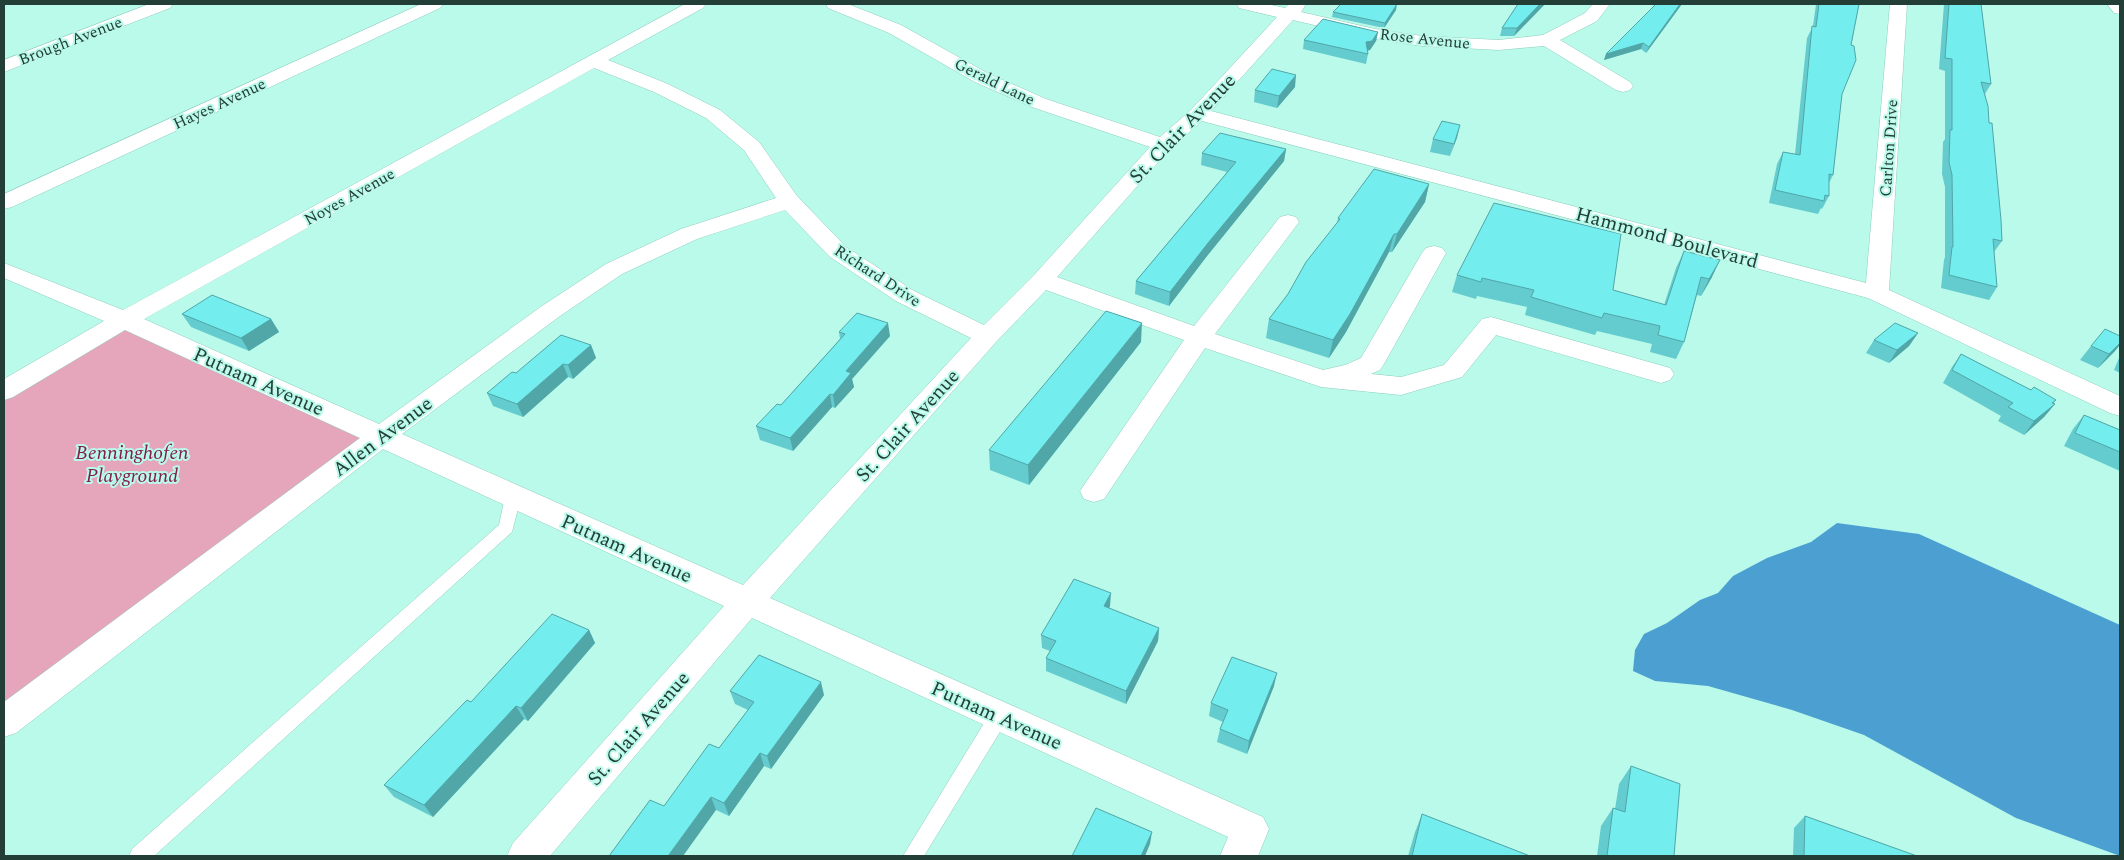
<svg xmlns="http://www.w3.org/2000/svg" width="2124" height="860" font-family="Spectral,serif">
<rect width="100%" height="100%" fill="#bafaea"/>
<polygon fill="#e5a6bb" points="124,320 381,436 4,722 4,391"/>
<polygon fill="#4ca0d1" points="1837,523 1919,534 2120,625 2120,856 2016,818 1864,735 1792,710 1708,686 1655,681 1633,671 1635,650 1644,634 1667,623 1700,600 1718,593 1733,576 1767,558 1811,542"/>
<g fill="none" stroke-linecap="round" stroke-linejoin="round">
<g stroke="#8fcebe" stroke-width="1">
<g id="lane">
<polygon points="513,491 519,493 521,497 512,532 154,856 129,856 132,849 499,525 505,497 507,493"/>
<polygon points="999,708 1006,710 1008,716 1006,722 924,856 903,856 992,710"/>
</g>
</g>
<g stroke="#8fcebe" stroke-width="1">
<g id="street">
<polygon points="149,4 173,4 170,8 4,72 4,60"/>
<polygon points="421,4 443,4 440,8 12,207 4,209 4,194"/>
<path d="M685 4H706L703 8 608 60 668 84 720 110 759 142 797 196 846 247 914 291 984 325 1034 275 1150 147 1032 107 975 82 889 33 828 8 826 4H848L901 25 989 74 1046 99 1160 137 1191 110 1277 17 1239 8 1237 4H1266L1285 8 1289 4H1306L1301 12 1375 29 1422 36 1499 40 1543 35 1585 13 1593 4H1610L1597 21 1560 40 1630 82 1633 86 1630 90 1623 92 1616 90 1544 46 1499 50 1422 46 1375 39 1293 20 1211 111 1866 283 1890 4H1907L1889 290 2120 396V416L2110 413 1868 298 1202 121 1170 149 1057 277 1194 326 1280 217 1288 215 1296 217 1299 222 1215 334 1323 370 1345 365 1361 358 1422 253 1426 248 1434 246 1442 248 1446 253 1384 364 1380 370 1371 374 1401 377 1444 365 1482 319 1491 317 1670 368 1674 374 1670 380 1661 383 1496 335 1462 377 1401 395 1321 387 1205 348 1104 499 1094 502 1084 499 1080 491 1184 340 1046 290 996 342 770 598 1263 817 1269 829 1258 856H1220L1228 837 752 618 550 856H507L513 843 724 606 383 449 16 733 4 737V702L360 438 125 330 13 397 4 400V379L104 321 4 278V263L123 310ZM594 68 654 92 706 118 744 150 776 198 681 229 606 264 542 306 379 424 144 319ZM785 210 830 257 896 301 971 338 743 585 402 434 560 316 622 274 697 239Z"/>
<polygon points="2107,4 2120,4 2120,14 2114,13"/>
</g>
</g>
<use href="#lane" fill="#fff" fill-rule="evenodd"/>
<use href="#street" fill="#fff" fill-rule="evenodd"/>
</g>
<g fill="#64ccce">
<polygon points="1518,4 1545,4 1514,36 1500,36 1502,28"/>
<polygon points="1682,4 1646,53 1641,49 1604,60 1606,54"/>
<polygon points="1816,4 1859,4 1842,94 1833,175 1829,183 1829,196 1822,209 1821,208 1818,214 1769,203 1777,164 1783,152 1795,154 1807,38 1813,26"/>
<polygon points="1944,4 1981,4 1991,84 1985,94 1989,123 2002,241 1994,252 1997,287 1989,300 1941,288 1944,260 1945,257 1945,187 1942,174 1943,142 1945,139 1945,71 1939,69"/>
<polygon points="1396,10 1384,28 1332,17 1333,12"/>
<polygon points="1378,32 1376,41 1370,50 1367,51 1368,54 1366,64 1303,49 1304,40"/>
<polygon points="1295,87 1277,108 1254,102 1255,90"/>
<polygon points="1460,125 1450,156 1430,152 1433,139"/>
<polygon points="1286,149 1284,161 1207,256 1169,306 1135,294 1136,281 1227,172 1201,165 1202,153"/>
<polygon points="1429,184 1425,202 1392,252 1389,252 1346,332 1329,358 1266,338 1269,319 1288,294 1337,223 1338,218"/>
<polygon points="1684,251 1712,277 1701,296 1697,295 1684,342 1676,359 1650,352 1652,344 1597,331 1595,335 1525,315 1527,307 1477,296 1476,299 1452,292 1457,275 1613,290 1664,305 1676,268"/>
<polygon points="182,314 271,319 279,332 249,351 191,327"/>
<polygon points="839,332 890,336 852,379 854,387 835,408 832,407 793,451 760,440 756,426 781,405 840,339"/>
<polygon points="1918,333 1909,346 1889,363 1866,353 1874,340"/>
<polygon points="1141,342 1029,485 990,470 989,450"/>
<polygon points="591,345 596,358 573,379 568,377 523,417 493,406 487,393 516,373"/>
<polygon points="2091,346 2115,351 2098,368 2080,360"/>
<polygon points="1961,354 2031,390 2056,400 2053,403 2055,404 2044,417 2024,435 1998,421 2001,416 1943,383 1952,367"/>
<polygon points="2120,356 2120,373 2114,370 2119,358"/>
<polygon points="2084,415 2120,430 2120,471 2064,446 2073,429"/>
<polygon points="1110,606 1109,609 1159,628 1158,641 1126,704 1046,671 1046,658 1050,651 1042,648 1041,635"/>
<polygon points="589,630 595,643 528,721 524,719 433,817 394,797 384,785 471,702"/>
<polygon points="1274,686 1247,754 1217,742 1220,729 1223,722 1209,716 1211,703"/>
<polygon points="730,691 824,695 771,769 764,766 729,816 716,810 664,806 719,748 748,710 735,704"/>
<polygon points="1631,766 1674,856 1597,856 1601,826 1613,808 1615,809 1619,784"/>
<polygon points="1422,814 1530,856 1408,856 1415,832"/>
<polygon points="1805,816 1917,856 1793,856 1794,828"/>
</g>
<g fill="#51a6a7">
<polygon points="1397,4 1396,10 1384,28 1385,23"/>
<polygon points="1540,4 1545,4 1514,36 1517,28"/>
<polygon points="1680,4 1682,4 1646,53 1649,47"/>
<polygon points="1378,32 1376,41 1370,50 1364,51 1366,42"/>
<polygon points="1643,43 1641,49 1604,60 1606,54"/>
<polygon points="1296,75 1295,87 1277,108 1279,96"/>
<polygon points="1460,125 1457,138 1450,156 1454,144"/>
<polygon points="1286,149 1284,161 1207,256 1169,306 1170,292 1208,243"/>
<polygon points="1429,184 1425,202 1392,252 1397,234"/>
<polygon points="1394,234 1389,252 1346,332 1329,358 1333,340"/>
<polygon points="1720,260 1712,277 1701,296 1709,279"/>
<polygon points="271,319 279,332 249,351 241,338"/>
<polygon points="888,323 890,336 852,379 854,387 835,408 833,395 846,371"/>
<polygon points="1142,323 1141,342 1029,485 1028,465"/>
<polygon points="1918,333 1909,346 1889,363 1897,350"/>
<polygon points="2120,343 2120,345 2115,351 2098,368 2109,354"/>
<polygon points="591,345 596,358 573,379 568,365"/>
<polygon points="563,364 568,377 523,417 517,404"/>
<polygon points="830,394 832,407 793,451 790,438"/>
<polygon points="2056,400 2047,410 2055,404 2044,417 2024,435 2034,421"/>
<polygon points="1111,593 1110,606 1103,620 1104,606"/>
<polygon points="1159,628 1158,641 1126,704 1126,691"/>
<polygon points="589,630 595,643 528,721 521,708"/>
<polygon points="1277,673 1274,686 1247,754 1249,741"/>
<polygon points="821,682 824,695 771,769 767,756"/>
<polygon points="516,706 524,719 433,817 424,805"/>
<polygon points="760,753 764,766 729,816 724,803"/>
<polygon points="711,797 716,810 683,856 668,856"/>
<polygon points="1152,832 1150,844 1145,856 1141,856"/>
</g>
<g fill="#74edef" stroke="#51a6a7">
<polygon points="1341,4 1397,4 1385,23 1333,12"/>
<polygon points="1518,4 1540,4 1517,28 1502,28"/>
<polygon points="1656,4 1680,4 1649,47 1643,43 1606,54"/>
<polygon points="1819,4 1859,4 1851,45 1854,46 1856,60 1842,94 1833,175 1829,174 1829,196 1825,195 1824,201 1775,190 1783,152 1800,155 1812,26 1816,27"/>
<polygon points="1949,4 1981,4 1991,84 1981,82 1988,106 1989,123 1992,123 2001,220 2002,241 1993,239 1997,287 1949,275 1952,247 1953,247 1952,175 1949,162 1950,130 1952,130 1952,59 1945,58"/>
<polygon points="1323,19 1378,32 1372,41 1366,42 1368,54 1304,40"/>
<polygon points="1272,69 1296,75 1279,96 1255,90"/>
<polygon points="1442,121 1460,125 1454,144 1433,139"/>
<polygon points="1220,133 1286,149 1208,243 1170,292 1136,281 1236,162 1202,153"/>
<polygon points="1374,169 1429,184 1397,234 1394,234 1350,314 1333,340 1269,319 1288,294 1306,262 1340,219 1338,218"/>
<polygon points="1494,203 1621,234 1613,290 1666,305 1684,251 1720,260 1709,279 1701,277 1684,342 1658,335 1660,326 1604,313 1602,318 1531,297 1534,290 1482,278 1481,282 1457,275"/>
<polygon points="212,295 271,319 241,338 182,314"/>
<polygon points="1106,311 1142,323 1028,465 989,450"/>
<polygon points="857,313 888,323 846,371 851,373 833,395 830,394 790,438 756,426 777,404 781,405 845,334 839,332"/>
<polygon points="1895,323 1918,333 1897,350 1874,340"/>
<polygon points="2105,329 2120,336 2120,343 2109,354 2091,346"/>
<polygon points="561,335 591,345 568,365 563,364 517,404 487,393 512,372 516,373"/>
<polygon points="1961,354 2031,390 2034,387 2056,400 2052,403 2055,404 2034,421 2008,407 2013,403 1952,370"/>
<polygon points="2084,415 2120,430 2120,452 2075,433"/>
<polygon points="1074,579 1111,593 1104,606 1159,628 1126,691 1046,658 1056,641 1041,635"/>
<polygon points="552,614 589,630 521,708 516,706 424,805 384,785 467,700 471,702"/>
<polygon points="759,655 821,682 767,756 760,753 724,803 711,797 668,856 609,856 650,800 664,806 709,744 719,748 754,702 730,691"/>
<polygon points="1232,657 1277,673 1249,741 1220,729 1228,710 1211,703"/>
<polygon points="1631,766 1680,784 1674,856 1607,856 1613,808 1625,812"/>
<polygon points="1096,808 1152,832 1141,856 1072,856"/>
<polygon points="1422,814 1530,856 1412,856"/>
<polygon points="1805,816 1917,856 1804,856"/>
</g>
<g text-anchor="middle" stroke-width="4" stroke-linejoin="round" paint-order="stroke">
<g font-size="16" fill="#233d37" stroke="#bafaea">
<text transform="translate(1425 38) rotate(6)" y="6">Rose Avenue</text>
<text transform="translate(70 40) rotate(-21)" y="6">Brough Avenue</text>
<text transform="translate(995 81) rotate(26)" y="6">Gerald Lane</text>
<text transform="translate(219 103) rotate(-25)" y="6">Hayes Avenue</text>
<text transform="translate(1888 148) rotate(-86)" y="6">Carlton Drive</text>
<text transform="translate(349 196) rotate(-29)" y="6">Noyes Avenue</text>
<text transform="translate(878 275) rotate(33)" y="6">Richard Drive</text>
</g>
<g font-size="20" fill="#233d37" stroke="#bafaea">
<text transform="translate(1182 128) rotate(-46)" y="7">St. Clair Avenue</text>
<text transform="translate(1667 237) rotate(15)" y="7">Hammond Boulevard</text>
<text transform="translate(259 381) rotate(24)" y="7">Putnam Avenue</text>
<text transform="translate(907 425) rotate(-48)" y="7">St. Clair Avenue</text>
<text transform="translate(382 436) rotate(-37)" y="7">Allen Avenue</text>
<text transform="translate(627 548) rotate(24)" y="7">Putnam Avenue</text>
<text transform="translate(997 715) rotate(24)" y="7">Putnam Avenue</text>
<text transform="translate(638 728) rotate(-49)" y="7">St. Clair Avenue</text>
</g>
<g font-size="20" font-style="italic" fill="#801d4b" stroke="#bafaea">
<text x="132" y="459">Benninghofen<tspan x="132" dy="23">Playground</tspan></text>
</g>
</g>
<rect width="2124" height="860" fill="none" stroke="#233d37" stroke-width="10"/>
</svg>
